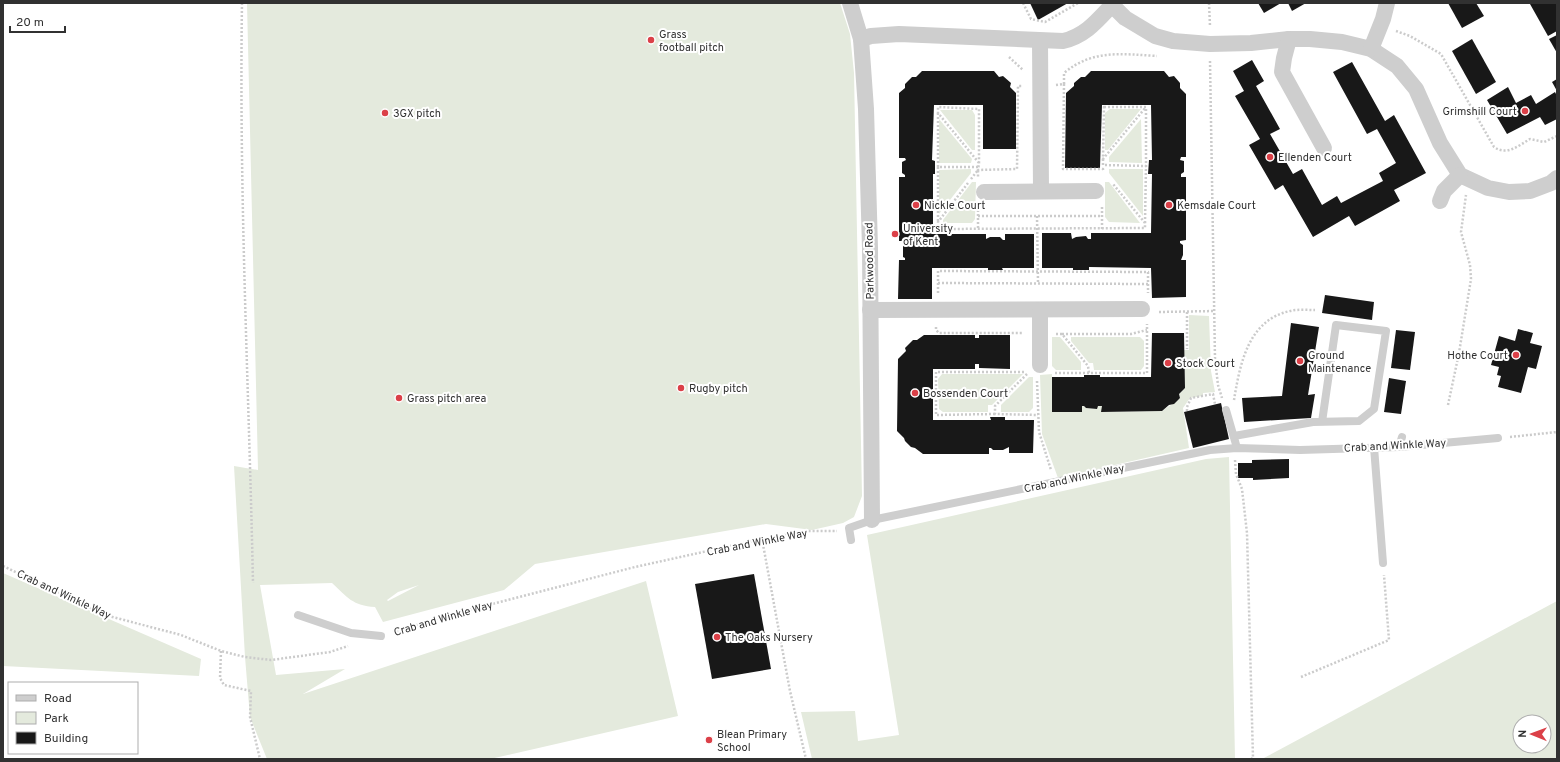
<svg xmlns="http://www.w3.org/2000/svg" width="1560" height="762" font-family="Overpass,sans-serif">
<rect width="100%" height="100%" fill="#fff"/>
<g fill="#e4eadd" fill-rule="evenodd">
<path d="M247 3H840L850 34 854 73 862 496 854 517 843 523 812 530 766 524 535 564 504 590 383 622 375 607C353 606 347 597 332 583L260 585 276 675 345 669 303 694 646 581 678 716 490 759H267L250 717 245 657 234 466 258 470ZM419 585 388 601 387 600 398 592Z"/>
<polygon points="1110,109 1141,109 1108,150 1105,150 1105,113"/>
<polygon points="940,110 972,110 975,115 975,150 972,150"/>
<polygon points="939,119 972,159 971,163 939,163"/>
<polygon points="1141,119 1142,163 1109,162 1109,157"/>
<polygon points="971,169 971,173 939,214 939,170"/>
<polygon points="1109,169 1143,169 1143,216 1109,173"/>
<polygon points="972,182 976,182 975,219 972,223 943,223 943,220"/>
<polygon points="1105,182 1109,182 1140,223 1109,222 1105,217"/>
<path d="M1189 315 1209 316 1211 371 1215 392 1203 393V396L1190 398 1183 408 1189 448 1058 478 1042 434 1040 375 1052 374V412H1081L1082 406H1084L1086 408 1096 409 1098 406H1102V412L1162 411C1168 406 1174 404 1180 398L1179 394 1185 388 1184 350H1189Z"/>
<polygon points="1052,337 1060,337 1081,362 1081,370 1056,370 1052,366"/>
<polygon points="1071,337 1140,337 1144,341 1144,366 1141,370 1094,370 1093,363 1089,363 1071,341"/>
<polygon points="942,374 1023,374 992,405 988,405 988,412 943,412 939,409 938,379"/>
<polygon points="1029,377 1033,377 1033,408 1029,412 1001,412 1001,405"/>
<polygon points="1229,457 1235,759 812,759 801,712 855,711 858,741 899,735 867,535 1206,459"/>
<polygon points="3,573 201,659 199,676 3,666"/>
<path d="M1557 601V759H1262ZM1520 722H1544V746H1520Z"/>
</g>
<g fill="#181818">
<polygon points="1030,3 1068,3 1038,20"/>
<polygon points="1258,3 1281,3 1264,13"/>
<polygon points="1288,3 1306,3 1292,11"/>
<polygon points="1448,3 1476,3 1484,16 1462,28"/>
<polygon points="1531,3 1557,3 1557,31 1548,36 1530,4"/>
<polygon points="1557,35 1557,53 1549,39"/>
<polygon points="1472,39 1496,82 1476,94 1452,51"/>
<polygon points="1252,60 1264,81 1256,86 1280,129 1270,134 1293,174 1302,169 1322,205 1337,196 1341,203 1383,181 1379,173 1396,163 1377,129 1367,134 1333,72 1352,62 1385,121 1394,115 1426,173 1394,190 1400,201 1355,226 1349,216 1313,237 1283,185 1275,190 1249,145 1260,139 1235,96 1244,91 1233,71"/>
<polygon points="922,71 994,71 999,77 1003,76 1011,83 1010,87 1016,93 1016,149 983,149 983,105 934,105 932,160 935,161 935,174 933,174 933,234 986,234 986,239 990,237 1000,237 1003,240 1005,240 1005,234 1034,234 1034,268 1002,268 1003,270 988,270 988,268 932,268 932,299 898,299 899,260 905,260 905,258 903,257 903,246 905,243 905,241 899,241 899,177 905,177 905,175 902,173 902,162 906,160 905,158 899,158 899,93 905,88 905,84 912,77 916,77"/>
<polygon points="1091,71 1164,71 1169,77 1174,76 1180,83 1180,88 1186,94 1186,157 1181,157 1180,160 1184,161 1184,172 1181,174 1181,177 1186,177 1186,240 1180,241 1180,243 1183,245 1183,255 1181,260 1186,260 1186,297 1152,298 1151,268 1089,267 1089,270 1073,270 1073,268 1042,268 1042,233 1071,233 1072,239 1076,237 1086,236 1088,239 1091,239 1091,233 1151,233 1152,174 1148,174 1149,160 1152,160 1151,105 1102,105 1100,168 1065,168 1066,93 1074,86 1074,83 1081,77 1085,77"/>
<polygon points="1557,79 1557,91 1552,82"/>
<polygon points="1508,87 1516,103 1531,95 1536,104 1555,92 1557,96 1557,119 1545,125 1540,117 1507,134 1487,100"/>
<polygon points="1325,295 1374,302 1372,320 1322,313"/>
<polygon points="1291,323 1319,327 1308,395 1315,394 1311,418 1244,422 1242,398 1282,396"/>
<polygon points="1518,329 1533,333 1530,343 1542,346 1536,369 1528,367 1521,393 1498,387 1501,376 1497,375 1499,367 1491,365 1499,336 1515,341"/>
<polygon points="1396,330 1415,332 1410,370 1391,368"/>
<polygon points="1152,333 1184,333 1185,388 1179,394 1180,398 1174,404 1169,405 1162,411 1101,412 1102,406 1098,406 1097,409 1086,408 1084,406 1082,406 1082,412 1052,412 1052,377 1084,377 1084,375 1100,375 1100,377 1151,377"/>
<polygon points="924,335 975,335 975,338 979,338 979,335 1010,335 1010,369 979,368 979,364 975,364 975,369 933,369 933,420 991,420 990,417 1005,417 1005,420 1034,420 1033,453 1009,453 1009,447 1003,450 993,450 991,448 989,448 989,454 923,454 915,448 911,447 905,441 904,438 897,431 898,359 906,351 905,348 913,340 917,340"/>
<polygon points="1389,378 1406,381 1401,414 1384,412"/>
<polygon points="1221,403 1229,439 1193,448 1184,412"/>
<polygon points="1289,459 1289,478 1253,480 1253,478 1238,478 1238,463 1252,463 1252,460"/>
<polygon points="754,574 771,669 712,679 695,584"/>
</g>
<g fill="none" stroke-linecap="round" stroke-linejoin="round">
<g stroke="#cbcbcb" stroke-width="2.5" stroke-dasharray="2 2" stroke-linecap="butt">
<path d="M242 3C239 196 249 390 253 583"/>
<polyline points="1023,3 1031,19 1045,22 1078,3"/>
<polyline points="1209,3 1210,26"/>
<path d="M1396 31 1410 36 1441 54 1494 147C1507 156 1518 146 1530 139L1544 142 1557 136"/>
<polyline points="1009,57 1023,70"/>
<polyline points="1210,61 1215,359 1218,385 1222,398"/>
<path d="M1064 84V73C1093 49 1122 54 1157 56"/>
<polyline points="1056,85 1064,84 1063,169 1103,169 1103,172"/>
<polygon points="1104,107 1146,107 1103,159"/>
<polyline points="1103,159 1103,165 1146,166 1146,107"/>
<polyline points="979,163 938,113 938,107 979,109 979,163 978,170 1017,169 1018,86 1023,86"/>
<polyline points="938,167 938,113"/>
<polyline points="971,179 978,170 978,177"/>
<polyline points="968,183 938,222 938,229 1145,228 1145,223 1113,184"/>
<polyline points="978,216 1102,216"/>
<polyline points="1037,216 1038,283"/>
<polyline points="938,221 938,167 979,167"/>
<polyline points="1145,223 1146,166"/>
<polyline points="978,228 978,208"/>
<polyline points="1102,229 1102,206"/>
<polyline points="938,283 1148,284"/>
<polyline points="938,293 938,271 1148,272 1148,293"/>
<polyline points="1159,312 1214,311"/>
<polyline points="1187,312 1187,349"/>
<polyline points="936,327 936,330 939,333 1023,333"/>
<polyline points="1056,334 1062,334 1088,366 1089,373"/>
<polyline points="1062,334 1131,334 1147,330"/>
<polyline points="1055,373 1147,373 1147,324"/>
<polyline points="1027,374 995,406 995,414 1038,415"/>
<polyline points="1037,381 1039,432 1051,470"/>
<path d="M1234 400C1240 364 1248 320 1290 311 1298 309 1307 310 1315 310"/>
<polyline points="1448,405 1459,353 1471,279 1470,265 1461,232 1466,195"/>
<polyline points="1187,411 1187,407 1191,398 1213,394 1215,404"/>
<polyline points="995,414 936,415 936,372 1025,372"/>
<polyline points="1510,437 1557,432"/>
<polyline points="1235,460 1236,474 1242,489 1247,533 1253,758 1251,759"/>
<polyline points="762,539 790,691 806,759"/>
<polyline points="3,566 105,615 181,635 221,651 245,657 271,660 330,652 348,646"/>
<polyline points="393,632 457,613 635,567 762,539 804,531 837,531"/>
<polyline points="221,651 220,678 224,685 251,691 250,717 260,759"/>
<polyline points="1301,677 1389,640 1384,575"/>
</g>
<g stroke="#cecece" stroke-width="8">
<polyline points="1226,410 1237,448"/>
<polyline points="1234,436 1313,422 1359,421 1374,409 1386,331 1336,325 1322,422"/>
<polyline points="1374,447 1383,563"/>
<polyline points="1399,447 1402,437"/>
<polyline points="851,540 849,528 872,520 1210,450 1237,448 1300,450 1399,447 1498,438"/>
<polyline points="298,615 351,633 381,636"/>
</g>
<g stroke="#cecece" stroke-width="16">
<polyline points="850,3 861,39 866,109 870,248 872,520"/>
<polyline points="1110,3 1125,18 1155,36 1173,41 1210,44 1251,43 1289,39 1310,39 1342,42 1371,49 1397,66 1416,89 1440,143 1460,175 1488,188 1509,192 1530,191 1551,183 1557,178"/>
<path d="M861 39 871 36 899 34 1063 41C1085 36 1097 21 1112 5"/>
<polyline points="1289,39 1284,58 1282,72 1324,148"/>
<polyline points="1040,41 1041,191"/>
<polyline points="1371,49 1383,19 1387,3"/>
<polyline points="984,192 1096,191"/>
<polyline points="1440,201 1444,191 1460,175"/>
<polyline points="870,310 1142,309"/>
<polyline points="1040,365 1040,310"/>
</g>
</g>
<g fill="#db4048" stroke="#fff" stroke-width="1.5">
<circle cx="651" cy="40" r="4"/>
<circle cx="1525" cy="111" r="4"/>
<circle cx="385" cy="113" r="4"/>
<circle cx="1270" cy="157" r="4"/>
<circle cx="916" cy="205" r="4"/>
<circle cx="1169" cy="205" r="4"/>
<circle cx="895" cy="234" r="4"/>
<circle cx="1516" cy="355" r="4"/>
<circle cx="1300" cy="361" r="4"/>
<circle cx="1168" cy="363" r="4"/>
<circle cx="681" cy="388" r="4"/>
<circle cx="915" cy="393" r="4"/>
<circle cx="399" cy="398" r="4"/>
<circle cx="717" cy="637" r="4"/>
<circle cx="709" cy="740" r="4"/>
</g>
<g text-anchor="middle" stroke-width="4" stroke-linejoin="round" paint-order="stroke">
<g font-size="11" fill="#313131" stroke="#fff" text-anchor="start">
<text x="659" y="38">Grass<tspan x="659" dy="13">football pitch</tspan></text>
<text x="1517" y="115" text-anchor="end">Grimshill Court</text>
<text x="393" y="117">3GX pitch</text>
<text x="1278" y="161">Ellenden Court</text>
<text x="924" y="209">Nickle Court</text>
<text x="1177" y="209">Kemsdale Court</text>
<text x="903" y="232">University<tspan x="903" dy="13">of Kent</tspan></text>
<text x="1308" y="359">Ground<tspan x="1308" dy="13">Maintenance</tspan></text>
<text x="1508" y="359" text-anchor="end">Hothe Court</text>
<text x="1176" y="367">Stock Court</text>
<text x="689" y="392">Rugby pitch</text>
<text x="923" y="397">Bossenden Court</text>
<text x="407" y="402">Grass pitch area</text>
<text x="725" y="641">The Oaks Nursery</text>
<text x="717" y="738">Blean Primary<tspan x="717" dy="13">School</tspan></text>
</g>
<g font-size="11" fill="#313131" stroke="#fff">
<text transform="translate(869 261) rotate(-91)" y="4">Parkwood Road</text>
<text transform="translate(1395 445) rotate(-3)" y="4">Crab and Winkle Way</text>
<text transform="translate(1074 478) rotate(-12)" y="4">Crab and Winkle Way</text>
<text transform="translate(757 542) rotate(-11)" y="4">Crab and Winkle Way</text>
<text transform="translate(64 594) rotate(25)" y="4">Crab and Winkle Way</text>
<text transform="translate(443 618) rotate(-16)" y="4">Crab and Winkle Way</text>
</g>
</g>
<rect width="1560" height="762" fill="none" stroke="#313131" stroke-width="8"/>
<rect x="8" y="682" width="130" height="72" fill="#ffffff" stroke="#adadad"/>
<rect x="16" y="695" width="20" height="6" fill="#cecece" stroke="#adadad"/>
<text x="44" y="702" font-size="12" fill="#313131">Road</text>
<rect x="16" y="712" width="20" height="12" fill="#e4eadd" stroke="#adadad"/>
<text x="44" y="722" font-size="12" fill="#313131">Park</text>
<rect x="16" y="732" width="20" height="12" fill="#181818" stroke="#adadad"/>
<text x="44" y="742" font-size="12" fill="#313131">Building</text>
<g transform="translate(1532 734) rotate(271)"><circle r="19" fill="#ffffff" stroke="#adadad"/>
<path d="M0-3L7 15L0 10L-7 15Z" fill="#db4048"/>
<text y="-6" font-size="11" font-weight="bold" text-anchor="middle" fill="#313131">N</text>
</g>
<path d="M10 26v6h55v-6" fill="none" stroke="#313131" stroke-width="2"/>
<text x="16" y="26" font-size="12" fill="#313131" stroke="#ffffff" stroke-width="3" paint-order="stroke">20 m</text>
</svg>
